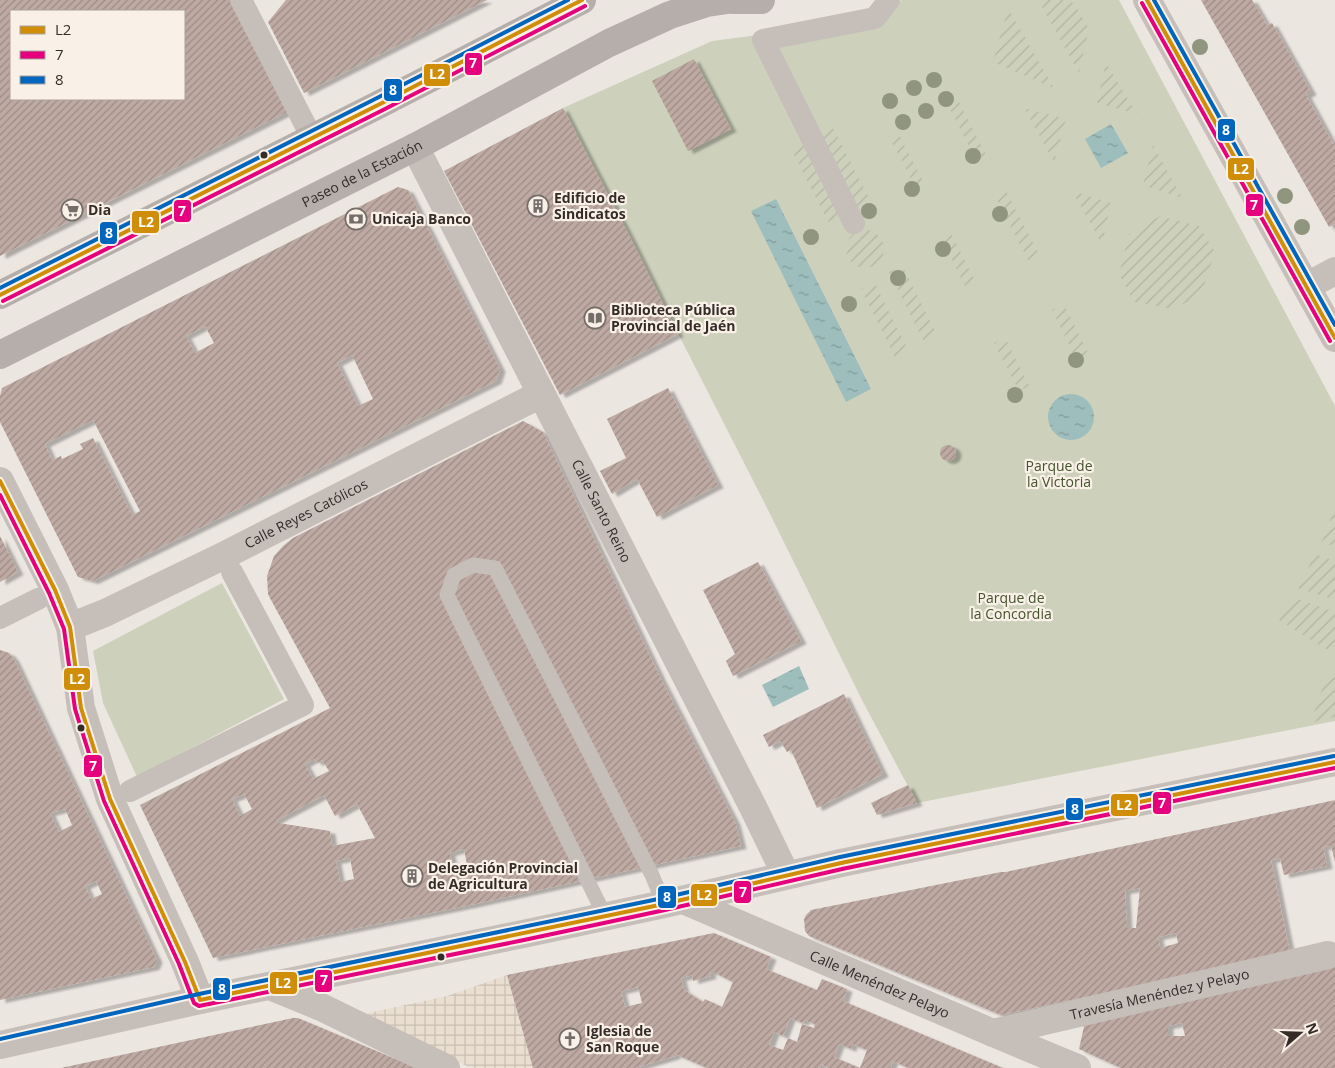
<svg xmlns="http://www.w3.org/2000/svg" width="1335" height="1068" font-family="'Open Sans',sans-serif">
<defs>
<pattern id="garden-furrows" width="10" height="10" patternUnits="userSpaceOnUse" patternTransform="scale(1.25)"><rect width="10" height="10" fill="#cdd1bb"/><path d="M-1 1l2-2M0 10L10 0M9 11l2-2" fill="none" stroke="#b1b4a1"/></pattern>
<pattern id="plaza-grid" width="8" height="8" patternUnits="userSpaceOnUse" patternTransform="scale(1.25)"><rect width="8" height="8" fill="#eaded0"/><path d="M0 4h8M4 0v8" fill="none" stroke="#c9bfb3"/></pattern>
<pattern id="water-ripples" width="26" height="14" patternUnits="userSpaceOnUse" patternTransform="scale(1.25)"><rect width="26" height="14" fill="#9ebdbd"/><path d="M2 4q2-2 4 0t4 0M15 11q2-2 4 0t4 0" fill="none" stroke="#829a9a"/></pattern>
<pattern id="building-hatch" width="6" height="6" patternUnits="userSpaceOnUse" patternTransform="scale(1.25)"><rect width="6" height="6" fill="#bfaaa3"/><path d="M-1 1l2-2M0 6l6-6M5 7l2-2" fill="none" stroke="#9c8b85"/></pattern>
<filter id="shadow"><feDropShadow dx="5.5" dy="3" stdDeviation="1" flood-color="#0004"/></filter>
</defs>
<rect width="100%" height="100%" fill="#ece6e1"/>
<g fill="#cdd1bb">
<polygon points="902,0 1119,0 1335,406 1335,721 917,803 863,702 767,508 563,108 712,41 856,22"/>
<polygon points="222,583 284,699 137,777 103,703 93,651"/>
</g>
<g fill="url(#garden-furrows)">
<polygon points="1038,0 1062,0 1074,3 1089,29 1079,73"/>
<polygon points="1008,8 1054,88 993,62"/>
<polygon points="1106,63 1137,114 1097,103"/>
<polygon points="959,102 988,159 978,164 949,107"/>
<polygon points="1024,108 1066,119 1054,163 1054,162"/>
<polygon points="833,128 870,200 857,207 820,134"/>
<polygon points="898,133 924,183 916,188 889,137"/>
<polygon points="804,143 840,215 828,222 791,149"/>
<polygon points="1153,145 1182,198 1143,185"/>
<polygon points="1006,191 1040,256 1029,262 995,196"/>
<polygon points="1072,191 1111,203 1102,244"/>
<polygon points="1160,216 1199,226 1215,252 1201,295 1173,309 1134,302 1119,274 1129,234"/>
<circle cx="865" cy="249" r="19"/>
<polygon points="950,231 977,285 967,290 940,236"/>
<polygon points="902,265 937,335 924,342 889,272"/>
<polygon points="874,282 909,352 896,359 861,289"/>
<polygon points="1064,304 1090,357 1078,363 1052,310"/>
<polygon points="1005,337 1029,386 1019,391 994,343"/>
<polygon points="1335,507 1335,545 1321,544"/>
<polygon points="1315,554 1335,561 1335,600 1298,588"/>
<polygon points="1295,598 1335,612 1335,649 1331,652 1279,620"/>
<path d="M1331 672 1335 675V717L1313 722C1314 703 1323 688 1331 672Z"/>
</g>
<polygon fill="url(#plaza-grid)" points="507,975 533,1068 471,1068 359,1015 447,996"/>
<g fill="url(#water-ripples)">
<polygon points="1111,124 1128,153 1101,168 1085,139"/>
<polygon points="776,199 871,389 846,402 751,211"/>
<circle cx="1071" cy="417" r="23"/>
<polygon points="799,666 809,689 773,707 762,685"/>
</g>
<g fill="url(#building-hatch)" fill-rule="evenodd" filter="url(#shadow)">
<path d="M0 0H231L287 112 0 256ZM11 11H184V99H11Z"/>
<polygon points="286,0 487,0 304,93 268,22"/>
<polygon points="1201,0 1252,0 1267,25 1272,23 1311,92 1306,95 1333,144 1335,143 1335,224 1329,227"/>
<polygon points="694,59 731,129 688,151 652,81"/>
<polygon points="563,108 632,241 678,334 560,395 444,171"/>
<path d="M398 187 408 190 470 310 500 369 496 381 93 581 78 577 0 422V396L2 388ZM205 326 214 343 195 353 186 336ZM352 355 373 399 358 406 337 363ZM93 420 140 511 132 515 93 438 80 444 83 449 62 459 61 456 52 460 45 444Z"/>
<polygon points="668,388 718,485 657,517 637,479 612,494 600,471 626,458 607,419"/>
<path d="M523 421 543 432 661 679 735 822 741 846 475 904 213 958 140 805 330 708 271 600 268 594 267 576 274 556 283 546 293 538ZM314 759 317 763 322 760 329 771 313 779 305 764ZM244 794 252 809 240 816 232 799ZM324 795 335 816 357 804 375 838 332 846 330 831 278 823 277 820ZM464 849 468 870 454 873 450 853ZM350 858 354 879 340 882 336 861Z"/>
<circle cx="948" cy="453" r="8"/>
<polygon points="0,536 18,572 0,582"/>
<polygon points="758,562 801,641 733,676 726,661 735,654 703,590"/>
<path d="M0 650 9 653 14 659 157 960 154 967 0 1000ZM65 809 72 825 59 832 50 813ZM96 881 102 894 91 899 85 886Z"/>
<polygon points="844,694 883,774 817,808 791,750 787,752 780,741 769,747 763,735"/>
<polygon points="908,785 917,803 877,815 871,803"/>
<path d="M1335 800V862L1331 846 1323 847 1327 866 1284 875 1280 858 1271 860 1290 953 1001 1015 809 936 805 931 804 919 806 915 811 910 1001 872H1006ZM1140 888 1136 928H1127L1125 891ZM1176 933 1178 943 1160 948 1158 937Z"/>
<path d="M714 933 771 957 766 969 817 990 822 979 847 989 843 1001 1003 1068H908L893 1061 890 1068H828L821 1064 819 1068H707L675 1054V1056L635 1068H533L507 975ZM710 972H713L733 982 722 1007 705 999 703 1002 684 990 681 978 692 975 693 981 711 976ZM638 987 642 1003 625 1007 621 991ZM790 1018 803 1023 804 1020 815 1024 814 1028 802 1024 797 1042 788 1038 783 1050 769 1045 774 1032 783 1036ZM839 1044 851 1049 852 1044 867 1050 860 1068 834 1057Z"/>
<path d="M1335 965V1068H1121L1079 1049 1085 1022ZM1182 1023 1185 1036H1168V1026Z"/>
<polygon points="293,1018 298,1018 417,1068 61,1068"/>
</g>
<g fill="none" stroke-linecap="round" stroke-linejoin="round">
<polyline stroke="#c5beb9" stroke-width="15" points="605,916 447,595 454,575 473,565 495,568 652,875 664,904"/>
<g stroke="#c5beb9" stroke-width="22">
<polyline points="241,0 312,138"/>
<polyline points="854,223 763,40 875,18 889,0"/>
<polyline points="0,618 38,599"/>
<polyline points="130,791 303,705 232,572"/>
</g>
<g stroke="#c5beb9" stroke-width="28">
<path id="s1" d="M415 147 753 807 786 875"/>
<polyline points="1307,286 1335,271"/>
<polyline points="0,481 55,590 70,627 81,708 110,799 185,962 200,1000"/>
<path id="s2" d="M70 627 105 613 223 556 541 394"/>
<path id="s3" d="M683 900 993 1033 1077 1068"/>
<polyline points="270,986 321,1007 446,1068"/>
<path id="s4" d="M993 1033 1328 955"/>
</g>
<g stroke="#c5beb9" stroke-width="28">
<polyline points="1147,0 1335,338"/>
<polyline points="0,1045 200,1000 523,934 664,904 841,863 1335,762"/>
</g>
<g stroke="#b5aeaa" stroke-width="28">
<polyline points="733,0 761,0"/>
<polyline points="0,295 382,103 582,0"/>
<path id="s5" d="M0 355 415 147 609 43 670 15 707 3 727 0"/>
</g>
<g stroke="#f9f1e8" stroke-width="8">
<g id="bus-1">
<polyline points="1147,0 1335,338"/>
<polyline points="0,295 382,103 582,0"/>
<polyline points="0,481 55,590 70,627 81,708 110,799 185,962 200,1000 664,904 841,863 1335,762"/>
</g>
</g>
<g stroke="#f9f1e8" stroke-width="8">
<g id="bus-2">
<polyline points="1142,3 1330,341"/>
<polyline points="3,301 385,109 585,6"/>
<polyline points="0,495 49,593 64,629 75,709 104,801 179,964 194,1003 199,1006 524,940 665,910 842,869 1335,768"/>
</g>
</g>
<g stroke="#f9f1e8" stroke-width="8">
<g id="bus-3">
<polyline points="1154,0 1335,325"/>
<polyline points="0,288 379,97 568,0"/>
<polyline points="0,1039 199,994 663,898 840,857 1334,756"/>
</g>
</g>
<use href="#bus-1" stroke="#d08e08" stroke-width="4"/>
<use href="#bus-2" stroke="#e5007d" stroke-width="4"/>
<use href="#bus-3" stroke="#0065bd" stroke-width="4"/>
</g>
<g fill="#90957e">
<circle cx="1200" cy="47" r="8"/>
<circle cx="934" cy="80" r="8"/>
<circle cx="914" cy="88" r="8"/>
<circle cx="946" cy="99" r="8"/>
<circle cx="890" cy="101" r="8"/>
<circle cx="926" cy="111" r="8"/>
<circle cx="903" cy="122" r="8"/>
<circle cx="973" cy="156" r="8"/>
<circle cx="912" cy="189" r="8"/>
<circle cx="1285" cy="196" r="8"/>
<circle cx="869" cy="211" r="8"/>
<circle cx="1000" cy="214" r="8"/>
<circle cx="1302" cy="227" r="8"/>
<circle cx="811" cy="237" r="8"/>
<circle cx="943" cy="249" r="8"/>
<circle cx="898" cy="278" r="8"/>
<circle cx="849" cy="304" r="8"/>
<circle cx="1076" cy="360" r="8"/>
<circle cx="1015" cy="395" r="8"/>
</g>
<defs>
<g id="building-ring" transform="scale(1.125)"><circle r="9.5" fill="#f9f1e8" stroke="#756d69" stroke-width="1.5"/><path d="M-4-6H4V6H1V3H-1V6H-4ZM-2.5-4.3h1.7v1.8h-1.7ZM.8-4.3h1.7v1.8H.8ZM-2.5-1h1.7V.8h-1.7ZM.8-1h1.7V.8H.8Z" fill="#756d69"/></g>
<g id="supermarket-ring" transform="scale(1.125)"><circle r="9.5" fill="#f9f1e8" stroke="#756d69" stroke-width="1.5"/><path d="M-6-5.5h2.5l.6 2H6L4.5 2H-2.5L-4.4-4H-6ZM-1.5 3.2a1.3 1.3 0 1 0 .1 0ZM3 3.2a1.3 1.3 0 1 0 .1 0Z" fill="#756d69"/></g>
<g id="bank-ring" transform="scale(1.125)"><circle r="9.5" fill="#f9f1e8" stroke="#756d69" stroke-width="1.5"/><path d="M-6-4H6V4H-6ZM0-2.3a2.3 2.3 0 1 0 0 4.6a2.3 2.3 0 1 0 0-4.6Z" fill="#756d69"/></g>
<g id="library-ring" transform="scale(1.125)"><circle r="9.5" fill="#f9f1e8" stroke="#756d69" stroke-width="1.5"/><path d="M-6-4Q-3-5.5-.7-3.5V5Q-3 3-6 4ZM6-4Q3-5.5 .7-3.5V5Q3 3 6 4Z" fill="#756d69"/></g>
<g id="church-ring" transform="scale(1.125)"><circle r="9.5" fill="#f9f1e8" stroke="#756d69" stroke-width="1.5"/><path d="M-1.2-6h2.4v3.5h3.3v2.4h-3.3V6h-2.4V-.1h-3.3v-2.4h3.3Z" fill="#756d69"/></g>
</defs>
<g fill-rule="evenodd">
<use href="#building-ring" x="538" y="206"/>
<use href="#supermarket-ring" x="72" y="210"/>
<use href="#bank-ring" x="356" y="219"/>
<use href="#library-ring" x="595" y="318"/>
<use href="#building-ring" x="412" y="876"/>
<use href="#church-ring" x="570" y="1039"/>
</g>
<g fill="#352c28" stroke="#f9f1e8" stroke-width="2">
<circle cx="264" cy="155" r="4.5"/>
<circle cx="81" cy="728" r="4.5"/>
<circle cx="441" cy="957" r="4.5"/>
</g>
<g text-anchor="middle" stroke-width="4.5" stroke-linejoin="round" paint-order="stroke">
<g font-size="14" fill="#352c28" stroke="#f9f1e8">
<text dy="5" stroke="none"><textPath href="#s5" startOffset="405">Paseo de la Estación</textPath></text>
<text dy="5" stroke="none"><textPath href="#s1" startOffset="409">Calle Santo Reino</textPath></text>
<text dy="5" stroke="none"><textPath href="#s2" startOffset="262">Calle Reyes Católicos</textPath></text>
<text dy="5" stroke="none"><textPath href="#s3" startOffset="214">Calle Menéndez Pelayo</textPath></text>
<text dy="5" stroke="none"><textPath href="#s4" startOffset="171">Travesía Menéndez y Pelayo</textPath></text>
</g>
<g font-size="14" font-weight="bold" fill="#352c28" stroke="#f9f1e8" text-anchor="start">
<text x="554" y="203">Edificio de<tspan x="554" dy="16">Sindicatos</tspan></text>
<text x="88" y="215">Dia</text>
<text x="372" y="224">Unicaja Banco</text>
<text x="611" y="315">Biblioteca Pública<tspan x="611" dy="16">Provincial de Jaén</tspan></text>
<text x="428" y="873">Delegación Provincial<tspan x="428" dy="16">de Agricultura</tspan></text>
<text x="586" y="1036">Iglesia de<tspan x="586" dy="16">San Roque</tspan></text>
</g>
<g font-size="14" fill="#45532d" stroke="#f9f1e8">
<text x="1059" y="471">Parque de<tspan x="1059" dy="16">la Victoria</tspan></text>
<text x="1011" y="603">Parque de<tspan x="1011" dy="16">la Concordia</tspan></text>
</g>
</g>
<g stroke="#f9f1e8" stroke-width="2">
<rect x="464" y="52" width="19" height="24" rx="5" fill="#e5007d"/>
<rect x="423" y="63" width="28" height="24" rx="5" fill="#d08e08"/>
<rect x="383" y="78" width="20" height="24" rx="5" fill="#0065bd"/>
<rect x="1217" y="118" width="19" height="24" rx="5" fill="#0065bd"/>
<rect x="1227" y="157" width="28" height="24" rx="5" fill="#d08e08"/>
<rect x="1245" y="193" width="19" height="24" rx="5" fill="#e5007d"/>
<rect x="173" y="199" width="19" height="24" rx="5" fill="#e5007d"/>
<rect x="131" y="210" width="29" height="24" rx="5" fill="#d08e08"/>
<rect x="99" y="221" width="19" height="24" rx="5" fill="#0065bd"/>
<rect x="63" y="667" width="28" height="24" rx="5" fill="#d08e08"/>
<rect x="83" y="754" width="20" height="24" rx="5" fill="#e5007d"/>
<rect x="1152" y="791" width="20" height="24" rx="5" fill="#e5007d"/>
<rect x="1110" y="793" width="29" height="24" rx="5" fill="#d08e08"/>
<rect x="1065" y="797" width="19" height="24" rx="5" fill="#0065bd"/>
<rect x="733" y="880" width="19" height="24" rx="5" fill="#e5007d"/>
<rect x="690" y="883" width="28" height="24" rx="5" fill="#d08e08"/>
<rect x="657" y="885" width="20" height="24" rx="5" fill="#0065bd"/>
<rect x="314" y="969" width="19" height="24" rx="5" fill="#e5007d"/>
<rect x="269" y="971" width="29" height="24" rx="5" fill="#d08e08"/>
<rect x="212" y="977" width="19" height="24" rx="5" fill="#0065bd"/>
</g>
<g font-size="14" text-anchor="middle" font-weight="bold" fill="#fff">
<text x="473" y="68">7</text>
<text x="437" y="79">L2</text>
<text x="393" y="95">8</text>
<text x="1226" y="135">8</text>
<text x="1241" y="174">L2</text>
<text x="1254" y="210">7</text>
<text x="182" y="216">7</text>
<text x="146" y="227">L2</text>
<text x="109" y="238">8</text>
<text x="77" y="684">L2</text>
<text x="93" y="771">7</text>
<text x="1162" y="808">7</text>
<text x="1124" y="810">L2</text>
<text x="1075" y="814">8</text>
<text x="743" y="897">7</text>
<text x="704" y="900">L2</text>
<text x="667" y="902">8</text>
<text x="324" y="985">7</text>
<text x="283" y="988">L2</text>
<text x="222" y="994">8</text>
</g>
<rect x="10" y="10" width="175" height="90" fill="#f9f1e8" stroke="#aba29b"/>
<rect x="20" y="26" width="25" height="8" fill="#d08e08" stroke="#aba29b"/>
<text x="55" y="35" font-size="15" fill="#352c28">L2</text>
<rect x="20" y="51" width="25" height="8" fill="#e5007d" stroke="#aba29b"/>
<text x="55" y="60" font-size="15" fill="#352c28">7</text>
<rect x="20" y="76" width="25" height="8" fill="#0065bd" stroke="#aba29b"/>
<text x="55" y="85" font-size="15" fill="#352c28">8</text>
<g transform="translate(1300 1033) rotate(70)" stroke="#f9f1e8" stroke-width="4" paint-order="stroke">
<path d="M0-4L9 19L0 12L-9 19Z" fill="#352c28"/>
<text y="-8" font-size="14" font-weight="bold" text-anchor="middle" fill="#352c28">N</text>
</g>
</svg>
